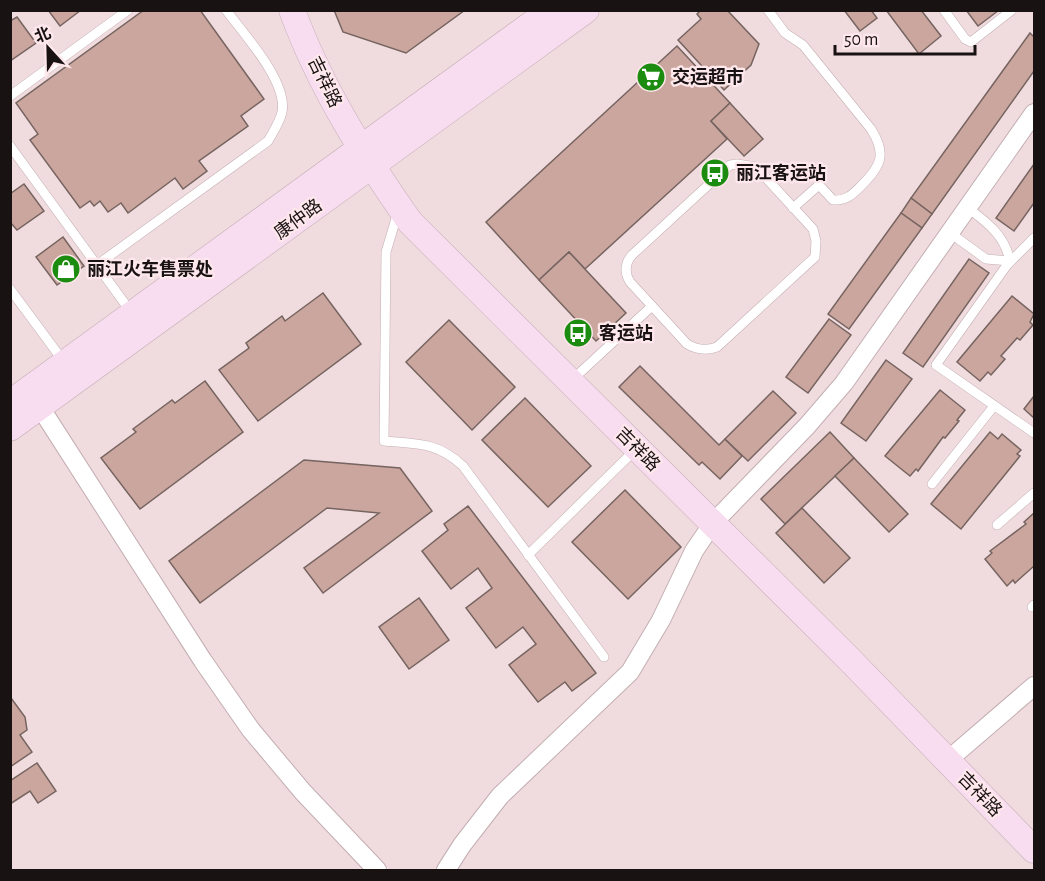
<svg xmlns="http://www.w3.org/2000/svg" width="1045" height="881" font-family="'Alegreya Sans','Noto Sans SC',sans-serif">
<rect width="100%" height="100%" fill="#f0dbdf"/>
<g fill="#cba69e" stroke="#766460" stroke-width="1.5">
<polygon points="48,10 81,10 60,26"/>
<polygon points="144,10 200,10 264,99 241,116 248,126 199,161 207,171 183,189 175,178 128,213 121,203 108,212 100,201 94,206 90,201 80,208 30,140 38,134 16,103"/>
<polygon points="334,10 391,11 465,10 406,53 343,32"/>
<polygon points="701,10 727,10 759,44 751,65 724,90 678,40 701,19 697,14"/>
<polygon points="844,10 871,10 877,18 860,31"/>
<polygon points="886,10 921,10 941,36 919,54"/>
<polygon points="966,10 999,10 978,26"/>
<polygon points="17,17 36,43 10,61 10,21"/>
<polygon points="1030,33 1034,37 1034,71 932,214 911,198"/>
<polygon points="677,46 730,103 711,121 727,139 585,269 569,252 539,280 486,222"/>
<polygon points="730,103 763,139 744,156 711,121"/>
<polygon points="1034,164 1034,203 1014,231 996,218"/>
<polygon points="24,184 44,211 17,230 10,222 10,194"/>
<polygon points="911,198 932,214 922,228 901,213"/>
<polygon points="901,213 922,228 849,329 828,314"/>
<polygon points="63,237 84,266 57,285 36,257"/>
<polygon points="569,252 626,313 596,341 539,280"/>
<polygon points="969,259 989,273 923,367 903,353"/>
<polygon points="323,293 361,344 258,421 219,370 249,348 246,343 282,316 285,321"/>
<polygon points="1012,296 1034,314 1030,322 1033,325 1020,340 1017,338 1001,356 1005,359 991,375 988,372 980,381 957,362"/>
<polygon points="829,319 851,335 808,393 786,377"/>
<polygon points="449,320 515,387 472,430 406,362"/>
<polygon points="886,360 912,379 866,441 841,423"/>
<polygon points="640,366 719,445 725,439 742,456 720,479 702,462 699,465 619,387"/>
<polygon points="205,381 243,432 140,509 101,458 136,432 133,429 172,400 175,403"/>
<polygon points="940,390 965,410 957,420 959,421 945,438 943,437 918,471 916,469 910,476 885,456"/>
<polygon points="773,391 796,413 748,461 725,439"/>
<polygon points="1034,396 1034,418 1024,409"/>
<polygon points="525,398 591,466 548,507 482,440"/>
<polygon points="830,432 854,458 785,524 761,499"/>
<polygon points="990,432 998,439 1002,434 1021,450 1017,454 1020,456 961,529 931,504"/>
<polygon points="854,458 908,514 889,532 835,476"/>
<polygon points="304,460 400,468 432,511 323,593 304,568 379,513 327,508 200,603 169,561"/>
<polygon points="625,490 681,547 628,599 572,542"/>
<polygon points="468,506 596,673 572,691 565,682 538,702 509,665 536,644 523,627 496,648 466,608 492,588 478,568 451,589 422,551 448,530 444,524"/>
<polygon points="802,508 850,558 824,583 776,533"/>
<polygon points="1034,513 1034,566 1015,583 1013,580 1007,586 985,559 992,553 990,551 1026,524 1024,522"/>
<polygon points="419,598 449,640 409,669 379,627"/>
<polygon points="11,698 25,717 27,730 20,735 32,752 10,767"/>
<polygon points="37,763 56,791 38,803 30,791 10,804 10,781"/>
</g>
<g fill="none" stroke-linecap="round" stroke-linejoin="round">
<g stroke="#c3aeb2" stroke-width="10">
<g id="lane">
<path d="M768 10 785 33 803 45 871 129C887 154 881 166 862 185 853 194 847 201 833 200L819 185 793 208"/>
<polyline points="944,10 965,39 971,42 1012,10"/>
<polyline points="10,96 128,10"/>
<polyline points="10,146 131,312"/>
<path d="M737 164 756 167 813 229 816 241 815 257 717 347C706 351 697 350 687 344L630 282C624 272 625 263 632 255L730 165Z"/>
<path d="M398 212 386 252 384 441C418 444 437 442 463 466L604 657"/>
<path d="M950 233 986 259 1010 261C1005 236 988 223 968 208"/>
<polyline points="1034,238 1007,265 936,365 1034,433"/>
<path d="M97 265 268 141C273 132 280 122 282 112 288 82 244 34 226 10"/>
<polyline points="10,289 64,362"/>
<polyline points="572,380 652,306"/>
<polyline points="932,484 994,406"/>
<polyline points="997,525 1034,493"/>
<polyline points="528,555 636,449"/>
<polyline points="1032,607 1034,605"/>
</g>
</g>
<g stroke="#c3aeb2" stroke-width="20">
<g id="street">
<polyline points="40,407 203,661 251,730 303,792 377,870"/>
<polyline points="948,760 1034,686"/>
<polyline points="446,870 462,845 500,796 630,672 661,620 694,551 713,523 807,426 844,383 1034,113"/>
</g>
</g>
<g stroke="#c3aeb2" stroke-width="27">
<g id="secondary">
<path d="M292 10C320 87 364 156 410 222L850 660 1034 850"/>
<polyline points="10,403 551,10"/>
<polyline points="10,428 586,10"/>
</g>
</g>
<use href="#lane" stroke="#fff" stroke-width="9"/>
<use href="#street" stroke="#fff" stroke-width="18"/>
<use href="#secondary" stroke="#f8dcf0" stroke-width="26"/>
</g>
<defs>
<g id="supermarket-disc" transform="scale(1.5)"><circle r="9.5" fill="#1c8c10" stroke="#fee8ec"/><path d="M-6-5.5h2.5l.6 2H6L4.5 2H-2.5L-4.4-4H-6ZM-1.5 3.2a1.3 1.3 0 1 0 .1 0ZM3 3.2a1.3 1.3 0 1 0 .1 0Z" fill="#fff"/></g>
<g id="bus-disc" transform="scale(1.5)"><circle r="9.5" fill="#1c8c10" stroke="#fee8ec"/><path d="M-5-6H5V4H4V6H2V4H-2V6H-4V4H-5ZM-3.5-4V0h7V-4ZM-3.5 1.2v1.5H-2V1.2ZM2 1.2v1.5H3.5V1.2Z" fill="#fff"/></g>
<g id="shop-disc" transform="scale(1.5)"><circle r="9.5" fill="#1c8c10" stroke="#fee8ec"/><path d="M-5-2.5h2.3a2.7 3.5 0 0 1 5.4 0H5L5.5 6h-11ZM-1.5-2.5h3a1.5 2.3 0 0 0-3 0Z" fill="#fff"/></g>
</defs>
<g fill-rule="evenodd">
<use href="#supermarket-disc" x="651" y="77"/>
<use href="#bus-disc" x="715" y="173"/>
<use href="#shop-disc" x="66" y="269"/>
<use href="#bus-disc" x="578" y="333"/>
</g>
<g text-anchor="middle" stroke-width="4.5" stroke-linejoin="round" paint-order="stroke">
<g font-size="18" font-weight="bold" fill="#191213" stroke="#fee8ec" text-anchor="start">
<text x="672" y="83">交运超市</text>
<text x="736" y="179">丽江客运站</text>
<text x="87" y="275">丽江火车售票处</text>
<text x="599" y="339">客运站</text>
</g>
<g font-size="18" fill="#191213" stroke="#fee8ec">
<text transform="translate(325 82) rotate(64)" y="6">吉祥路</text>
<text transform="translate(298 219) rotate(-36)" y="6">康仲路</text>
<text transform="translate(638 449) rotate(45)" y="6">吉祥路</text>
<text transform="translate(980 794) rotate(46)" y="6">吉祥路</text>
</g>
</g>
<rect width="1045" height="881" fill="none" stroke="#191213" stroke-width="24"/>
<g transform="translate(48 48) rotate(338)" stroke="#fee8ec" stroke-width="4.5" paint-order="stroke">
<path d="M0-4.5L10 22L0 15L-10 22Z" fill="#191213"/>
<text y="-9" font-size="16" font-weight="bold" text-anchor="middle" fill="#191213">北</text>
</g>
<path d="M835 45v9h140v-9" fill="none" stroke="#191213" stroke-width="3"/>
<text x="844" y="45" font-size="18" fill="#191213" stroke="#fee8ec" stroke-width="4.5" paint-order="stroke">50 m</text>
</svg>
